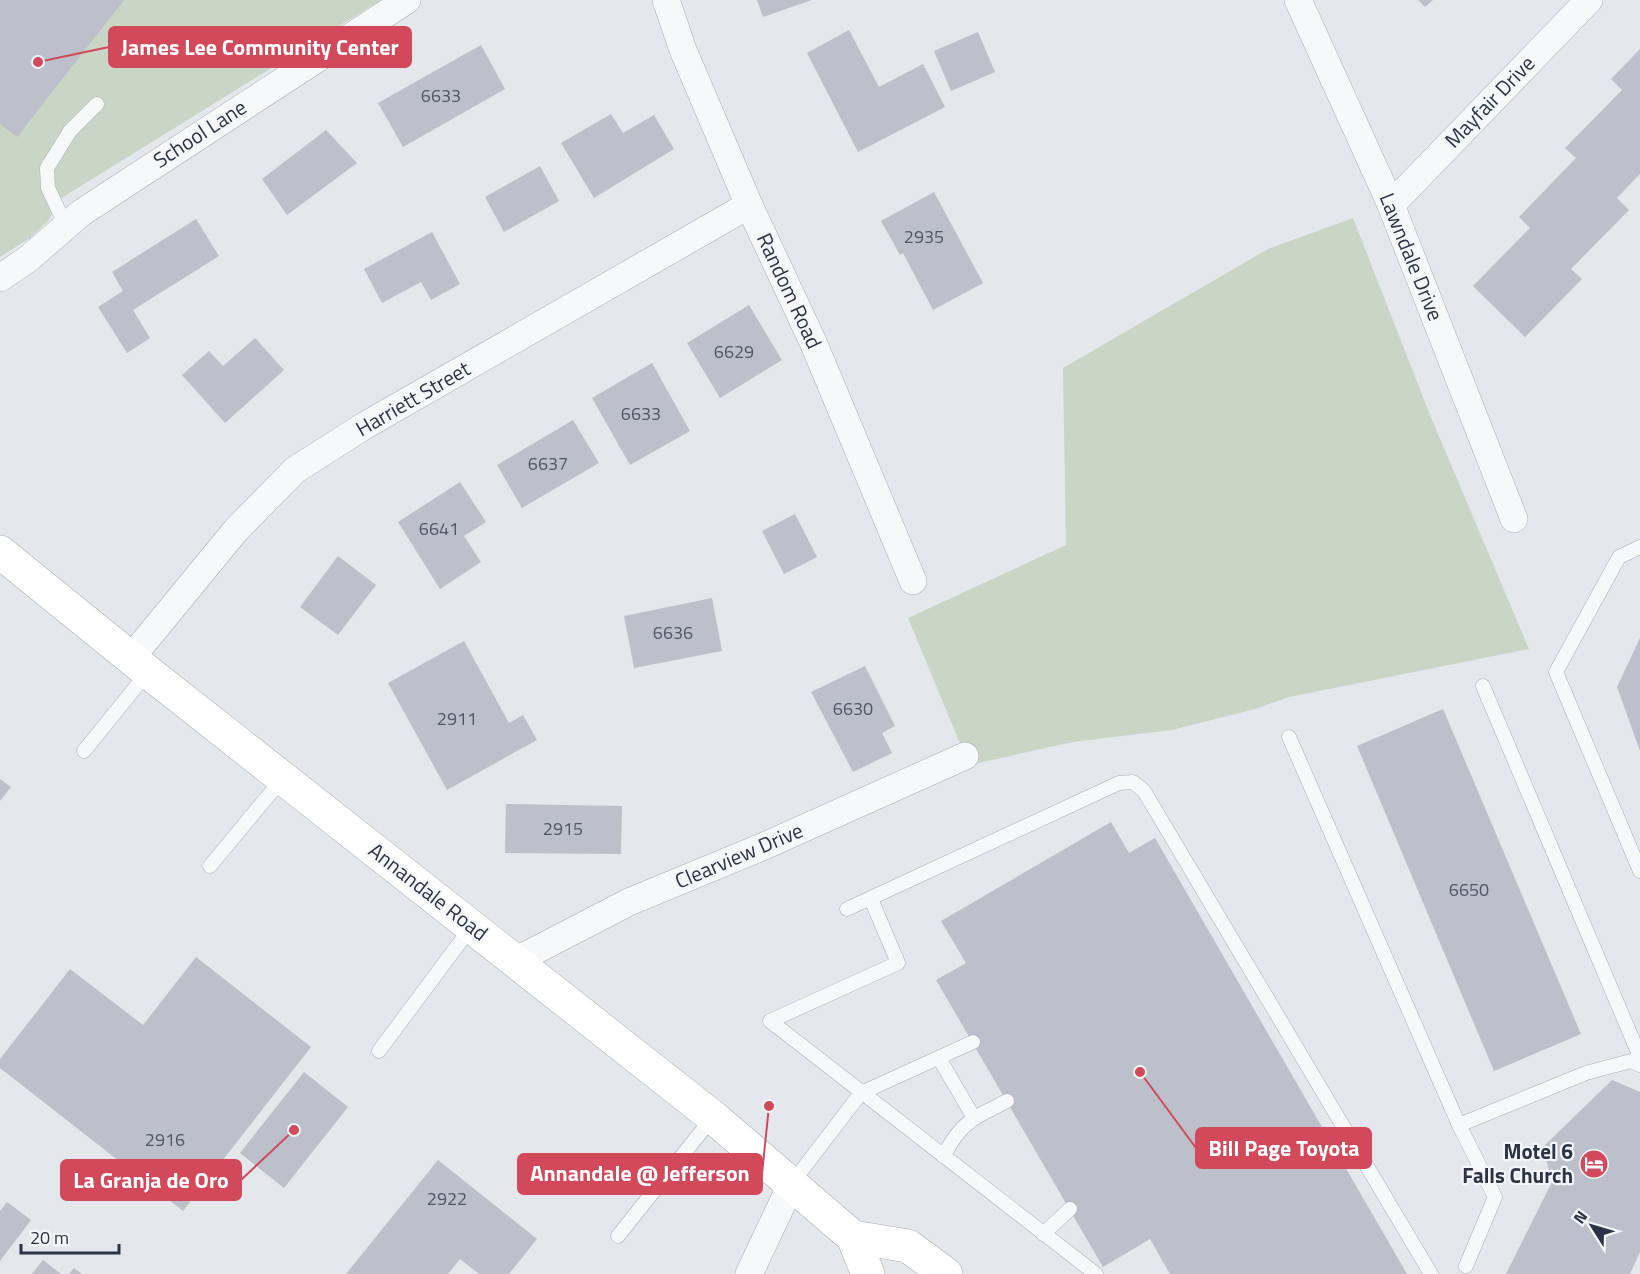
<svg xmlns="http://www.w3.org/2000/svg" width="1640" height="1274" font-family="'Titillium Web',sans-serif">
<rect width="100%" height="100%" fill="#e4e7ec"/>
<g fill="#c9d6c5">
<polygon points="0,0 381,0 60,199 48,221 30,238 0,257"/>
<polygon points="1353,218 1430,415 1529,649 1289,697 1255,709 1172,730 1073,742 969,765 908,618 1066,545 1063,368 1268,249"/>
</g>
<g fill="#bbc0ca">
<polygon points="0,0 124,0 17,137 0,124"/>
<polygon points="757,0 812,0 763,17"/>
<polygon points="1418,0 1433,0 1425,7"/>
<polygon points="849,30 879,87 923,64 945,107 858,152 807,53"/>
<polygon points="978,32 995,72 951,91 934,51"/>
<polygon points="481,45 505,89 403,147 378,103"/>
<polygon points="1640,49 1640,174 1617,198 1629,210 1571,269 1582,279 1525,337 1473,286 1530,228 1519,217 1576,158 1565,148 1622,90 1611,79"/>
<polygon points="611,114 623,133 654,115 674,149 594,198 561,143"/>
<polygon points="326,130 357,163 287,215 262,179"/>
<polygon points="540,166 559,201 504,232 485,197"/>
<polygon points="934,192 983,283 933,310 903,253 900,255 881,221"/>
<polygon points="196,219 219,256 133,310 150,338 127,353 98,307 123,291 112,272"/>
<polygon points="432,232 460,284 431,300 421,282 382,303 364,269"/>
<polygon points="749,305 782,360 720,398 687,343"/>
<polygon points="255,338 284,370 225,423 182,375 209,351 223,366"/>
<polygon points="652,363 690,431 630,465 592,398"/>
<polygon points="573,420 599,463 522,508 497,465"/>
<polygon points="460,482 486,522 464,536 481,562 440,589 398,522"/>
<polygon points="795,514 817,557 784,574 762,531"/>
<polygon points="338,556 376,585 338,635 300,607"/>
<polygon points="712,598 722,651 634,668 624,616"/>
<polygon points="1640,638 1640,751 1617,687"/>
<polygon points="464,641 509,723 523,715 537,740 447,790 388,683"/>
<polygon points="865,666 895,726 882,733 892,753 853,772 811,692"/>
<polygon points="1443,709 1581,1034 1494,1071 1357,746"/>
<polygon points="0,779 11,787 0,801"/>
<polygon points="506,804 622,806 621,854 505,853"/>
<polygon points="1111,822 1129,853 1155,838 1407,1274 1170,1274 1150,1239 1103,1267 936,980 966,963 941,921"/>
<polygon points="196,957 311,1047 183,1211 0,1068 0,1059 70,969 143,1025"/>
<polygon points="304,1072 348,1107 284,1188 240,1153"/>
<polygon points="1612,1080 1640,1092 1640,1252 1630,1274 1506,1274 1552,1182 1543,1147"/>
<polygon points="438,1160 537,1239 509,1274 479,1274 460,1259 448,1274 346,1274"/>
<polygon points="7,1202 31,1220 0,1261 0,1211"/>
<polygon points="43,1260 61,1274 32,1274"/>
<polygon points="74,1268 82,1274 69,1274"/>
</g>
<g fill="none" stroke-linecap="round" stroke-linejoin="round">
<g stroke="#a9aeb7" stroke-width="15">
<g id="lane">
<polyline points="66,226 48,188 47,168 70,131 97,104"/>
<polyline points="1640,547 1619,557 1556,672 1640,871"/>
<polyline points="1483,686 1640,1057"/>
<polyline points="1289,737 1459,1125"/>
<polyline points="84,751 148,672"/>
<polyline points="210,866 283,778"/>
<polyline points="871,899 898,963 770,1021 1096,1274"/>
<polyline points="847,909 1119,783 1133,782 1144,791 1431,1274"/>
<polyline points="379,1051 472,926"/>
<polyline points="939,1058 974,1118"/>
<path d="M943 1156C948 1148 953 1139 959 1132 971 1117 990 1110 1007 1101"/>
<polyline points="792,1183 861,1093 973,1042"/>
<polyline points="1043,1234 1070,1209"/>
<polyline points="618,1236 713,1117"/>
<polyline points="1466,1266 1495,1197 1459,1125 1586,1073 1631,1061 1640,1065"/>
</g>
</g>
<g stroke="#a9aeb7" stroke-width="28">
<g id="street">
<polyline points="666,0 683,50 749,205 813,342 913,581"/>
<polyline points="1298,0 1391,205 1514,519"/>
<polyline points="1391,205 1589,0"/>
<polyline points="0,278 28,259 81,213 407,0"/>
<polyline points="131,658 236,530 295,470 364,426 749,205"/>
<polyline points="515,961 629,902 762,847 965,756"/>
<polyline points="749,1274 792,1183"/>
</g>
</g>
<g stroke="#a9aeb7" stroke-width="34">
<g id="secondary">
<polyline points="0,552 148,672 713,1117 853,1237 868,1274"/>
<polyline points="853,1237 908,1246 946,1274"/>
</g>
</g>
<use href="#lane" stroke="#f7f8fa" stroke-width="14"/>
<use href="#street" stroke="#f7f8fa" stroke-width="27"/>
<use href="#secondary" stroke="#fff" stroke-width="33"/>
</g>
<defs>
<g id="hotel-disc" transform="scale(1.5)"><circle r="9.5" fill="#d1495b" stroke="#f4f6f9"/><path d="M-6-4.5h1.5V1H6V5H4.5V3h-9V5H-6ZM-4 0a1.8 1.8 0 1 1 3.6 0ZM.5 0V-2.5h3Q6-2.5 6 0Z" fill="#fff"/></g>
</defs>
<g fill-rule="evenodd">
<use href="#hotel-disc" x="1594" y="1164"/>
</g>
<g text-anchor="middle" stroke-width="4.5" stroke-linejoin="round" paint-order="stroke">
<g font-size="18" fill="#4f5766">
<text x="441" y="102">6633</text>
<text x="924" y="243">2935</text>
<text x="734" y="358">6629</text>
<text x="641" y="420">6633</text>
<text x="548" y="470">6637</text>
<text x="439" y="535">6641</text>
<text x="673" y="639">6636</text>
<text x="853" y="715">6630</text>
<text x="457" y="725">2911</text>
<text x="563" y="835">2915</text>
<text x="1469" y="896">6650</text>
<text x="165" y="1146">2916</text>
<text x="447" y="1205">2922</text>
</g>
<g font-size="21" fill="#2b3445" stroke="#f4f6f9">
<text transform="translate(1490 102) rotate(-46)" y="7">Mayfair Drive</text>
<text transform="translate(200 134) rotate(-33)" y="7">School Lane</text>
<text transform="translate(1411 257) rotate(68)" y="7">Lawndale Drive</text>
<text transform="translate(789 291) rotate(65)" y="7">Random Road</text>
<text transform="translate(413 399) rotate(-30)" y="7">Harriett Street</text>
<text transform="translate(739 856) rotate(-23)" y="7">Clearview Drive</text>
<text transform="translate(428 892) rotate(38)" y="7">Annandale Road</text>
</g>
<g font-size="21" font-weight="bold" fill="#2b3445" stroke="#f4f6f9" text-anchor="end">
<text x="1573" y="1159">Motel 6<tspan x="1573" dy="24">Falls Church</tspan></text>
</g>
</g>
<path fill="none" stroke="#d1495b" stroke-width="2" d="M38 62L109 47M1140 1072L1196 1148M769 1106L762 1174M294 1130L241 1180"/>
<g fill="#d1495b" stroke="#f4f6f9" stroke-width="2">
<circle cx="38" cy="62" r="6"/>
<circle cx="1140" cy="1072" r="6"/>
<circle cx="769" cy="1106" r="6"/>
<circle cx="294" cy="1130" r="6"/>
</g>
<g fill="#d1495b" stroke="#d1495b" stroke-width="2">
<rect x="109" y="27" width="302" height="40" rx="6"/>
<rect x="1196" y="1128" width="175" height="40" rx="6"/>
<rect x="518" y="1154" width="244" height="40" rx="6"/>
<rect x="61" y="1160" width="180" height="40" rx="6"/>
</g>
<g font-size="22" text-anchor="middle" font-weight="bold" fill="#fff">
<text x="260" y="55">James Lee Community Center</text>
<text x="1284" y="1156">Bill Page Toyota</text>
<text x="640" y="1181">Annandale @ Jefferson</text>
<text x="151" y="1188">La Granja de Oro</text>
</g>
<g transform="translate(1592 1226) rotate(307)" stroke="#f4f6f9" stroke-width="4.5" paint-order="stroke">
<path d="M0-4.5L10 22L0 15L-10 22Z" fill="#2b3445"/>
<text y="-9" font-size="16" font-weight="bold" text-anchor="middle" fill="#2b3445">N</text>
</g>
<path d="M21 1244v9h98v-9" fill="none" stroke="#2b3445" stroke-width="3"/>
<text x="30" y="1244" font-size="18" fill="#2b3445" stroke="#f4f6f9" stroke-width="4.5" paint-order="stroke">20 m</text>
</svg>
